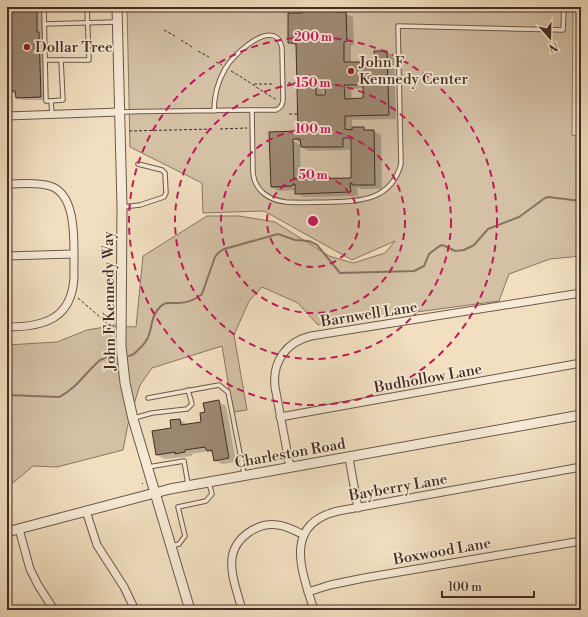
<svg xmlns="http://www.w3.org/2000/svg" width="588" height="617" font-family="'Libre Bodoni',serif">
<rect width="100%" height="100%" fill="#f1dfc0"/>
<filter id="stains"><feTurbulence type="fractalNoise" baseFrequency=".005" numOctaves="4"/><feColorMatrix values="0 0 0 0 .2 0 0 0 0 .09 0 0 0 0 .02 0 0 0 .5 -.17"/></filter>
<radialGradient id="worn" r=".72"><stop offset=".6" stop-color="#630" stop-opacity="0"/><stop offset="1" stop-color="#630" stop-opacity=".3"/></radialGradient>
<polygon fill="#d3c0a5" stroke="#8b7664" points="127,7 573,7 572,135 577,136 581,133 581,256 550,259 509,274 499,301 318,325 298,303 262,287 249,301 234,335 247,410 233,412 222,346 152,368 140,385 128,424 123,450 57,467 33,466 7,488 7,345 57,342 87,330 111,326 136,327 143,256 207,216 239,216 275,222 329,256 353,263 385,253 395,241 352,260 264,211 203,213 202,183 130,147"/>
<g fill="#0003" fill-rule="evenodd">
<polygon points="13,7 42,7 42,35 45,36 46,100 22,100 17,97 16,93 7,93 7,11 13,11"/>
<path d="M336 10 353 17 354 45 351 46V63H376L386 52 394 56 396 119 352 120V128H363L369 131H373L381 135 382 189H361L357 187 358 196 304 197 296 193V190L279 191 272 187 270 133 299 132 297 47 289 42ZM364 88V99L352 100 351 89ZM323 90H326V96H323ZM289 136 301 143V145L288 138ZM350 141H352V179L301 180 300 146 309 151 350 150ZM289 183 296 187V189L288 185Z"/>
<polygon points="219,402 226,406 236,462 222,464 215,460 214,454 208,451 192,454 192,456 165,459 157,455 172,428 180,420 187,424 187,425 202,423 206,413"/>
</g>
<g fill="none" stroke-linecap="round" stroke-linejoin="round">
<g stroke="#887260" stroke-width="2">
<path d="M129 356C134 355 136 352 139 349 156 334 147 321 159 308 166 300 171 304 179 303 187 303 197 299 202 294L215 257 219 252 224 249 278 234 295 240 309 241 317 245 340 273 414 271 424 266 429 254 438 247 442 245 445 246 455 251 464 250 474 245 488 229 519 217 545 198 548 197 581 201"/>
<path d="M7 395 59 397C76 389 86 372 100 360L105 358 115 357"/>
</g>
</g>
<g fill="#9d8974" stroke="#432b22" fill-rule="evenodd">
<polygon points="12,7 37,7 37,32 39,32 41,97 16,98 15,91 7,91 7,10 12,10"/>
<path d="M302 9H336L337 12H346L347 41 344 42V62H375L374 51H387L389 115 345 116V129L352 130V127H364V130H374L375 185H352V183H350L351 192 295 194V184H293V186L271 187 269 132 298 131 296 43H288V13H302ZM344 85H363V98L345 99ZM316 86H325V95H316ZM343 138H351V178L294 179 293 139H300L301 147H343Z"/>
<polygon points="219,400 229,458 214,461 212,450 207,451 205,447 185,450 185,452 175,454 175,452 156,455 152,431 171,428 170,420 180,419 181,425 201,422 200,413 205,412 203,403"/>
</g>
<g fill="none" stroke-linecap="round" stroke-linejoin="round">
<g stroke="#6e584a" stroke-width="5.5">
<g id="service">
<polyline points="44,7 46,101 51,101 52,114"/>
<polyline points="44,24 116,22"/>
<polyline points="45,60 89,60 87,7"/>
<polyline points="51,101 63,100 61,60"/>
<path d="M252 110 253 173C255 191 269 200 286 202 300 203 315 202 329 202 360 201 391 201 401 164L398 26 563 30 564 7"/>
<path d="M120 112C172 111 224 110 276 110 281 108 283 105 283 99L282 48C281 43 280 40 276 37 261 28 232 57 225 69 217 83 214 95 214 111"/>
<polyline points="122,207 140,205 164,197 166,193 165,173 162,170 138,164"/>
<polyline points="148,398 219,385 228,392 244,474"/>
<polyline points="134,418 152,413 187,409 192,404 188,390"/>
<polyline points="148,467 184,461 188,484"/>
<polyline points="171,546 179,544 185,536 178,507 206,501 212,494 209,483"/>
</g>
</g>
<g stroke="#6e584a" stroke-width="9">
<g id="minor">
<polyline points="7,116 119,112"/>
<path d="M7 184C20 184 37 182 50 186 80 195 73 252 74 277 72 319 44 327 7 327"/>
<polyline points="7,256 73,254"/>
<polyline points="280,417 581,363"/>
<polyline points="349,458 358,508"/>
<path d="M290 467 275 387C272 362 286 342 311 336L581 293"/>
<polyline points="86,511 97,545 124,587 135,610"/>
<polyline points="19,529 30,569 38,585 54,610"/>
<polyline points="308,592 330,585 364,578 581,541"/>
<path d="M242 610C238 594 230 575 232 558 235 537 258 522 278 525 287 526 296 531 304 535"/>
<path d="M314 610C302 572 282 524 338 511L581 467"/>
<polyline points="578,610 581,610"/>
</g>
</g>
<g stroke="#6e584a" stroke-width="11">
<g id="tertiary">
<polyline points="117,7 122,207 121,346 125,383 133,419 190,610"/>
<polyline points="7,532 170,489 581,415"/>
</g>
</g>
<g stroke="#432b22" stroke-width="1" stroke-dasharray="3 2" stroke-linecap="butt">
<polyline points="164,30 175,36"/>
<polyline points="181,40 192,47"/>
<polyline points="198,51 209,57"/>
<polyline points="216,62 222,65"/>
<path d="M231 71C247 80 261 91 277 100"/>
<polyline points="288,83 297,83"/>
<polyline points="254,84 274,84"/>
<polyline points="289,114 298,114"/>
<polyline points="220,129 247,128"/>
<polyline points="129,131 214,129"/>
<polyline points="78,298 109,325 114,325"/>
<polyline points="142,483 143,484"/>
</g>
<use href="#service" stroke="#f6ead6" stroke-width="3.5"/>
<use href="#minor" stroke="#f6ead6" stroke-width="7"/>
<use href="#tertiary" stroke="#f6ead6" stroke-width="9"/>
</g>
<g fill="none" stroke="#c2185b" stroke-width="2" stroke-dasharray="7 5">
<circle cx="313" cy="221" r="46"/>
<circle cx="313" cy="221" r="92"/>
<circle cx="313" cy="221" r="138"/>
<circle cx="313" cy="221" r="184"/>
</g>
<g fill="#8f2418" stroke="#f6ead6" stroke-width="1.5">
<circle cx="27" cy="47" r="4"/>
<circle cx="351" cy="71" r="4"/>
</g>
<g text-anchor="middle" stroke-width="3.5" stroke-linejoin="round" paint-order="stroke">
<g font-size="15" fill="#432b22" stroke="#f6ead6" text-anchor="start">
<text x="35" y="52">Dollar Tree</text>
<text x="359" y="67">John F<tspan x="359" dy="17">Kennedy Center</tspan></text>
</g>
<g font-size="15" fill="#432b22" stroke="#f6ead6">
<text transform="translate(109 301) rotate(-91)" y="5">John F Kennedy Way</text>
<text transform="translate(369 314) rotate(-9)" y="5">Barnwell Lane</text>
<text transform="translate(428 378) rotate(-10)" y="5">Budhollow Lane</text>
<text transform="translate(290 453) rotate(-10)" y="5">Charleston Road</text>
<text transform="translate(398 487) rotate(-10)" y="5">Bayberry Lane</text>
<text transform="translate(442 551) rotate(-10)" y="5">Boxwood Lane</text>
</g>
</g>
<circle cx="313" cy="221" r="6" fill="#c2185b" stroke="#f6ead6" stroke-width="2"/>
<g font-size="12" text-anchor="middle" font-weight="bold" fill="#c2185b" stroke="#f6ead6" stroke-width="3.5" stroke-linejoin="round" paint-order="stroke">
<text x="313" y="41">200 m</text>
<text x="313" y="87">150 m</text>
<text x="313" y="133">100 m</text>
<text x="313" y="179">50 m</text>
</g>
<rect width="588" height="617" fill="none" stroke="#f1dfc0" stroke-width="24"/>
<rect x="8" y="8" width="572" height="601" fill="none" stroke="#432b22" stroke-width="2"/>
<rect x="12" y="12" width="564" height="593" fill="none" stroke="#432b22"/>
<g transform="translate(550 38) rotate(160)" stroke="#f6ead6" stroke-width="3" paint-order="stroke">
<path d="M0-3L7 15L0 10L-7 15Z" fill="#432b22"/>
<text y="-6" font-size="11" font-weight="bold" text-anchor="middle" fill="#432b22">N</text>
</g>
<path d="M442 591v6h92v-6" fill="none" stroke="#432b22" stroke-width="2"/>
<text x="448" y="591" font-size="12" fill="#432b22" stroke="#f6ead6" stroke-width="3" paint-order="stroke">100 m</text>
<rect width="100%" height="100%" filter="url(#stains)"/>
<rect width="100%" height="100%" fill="url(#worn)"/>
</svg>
